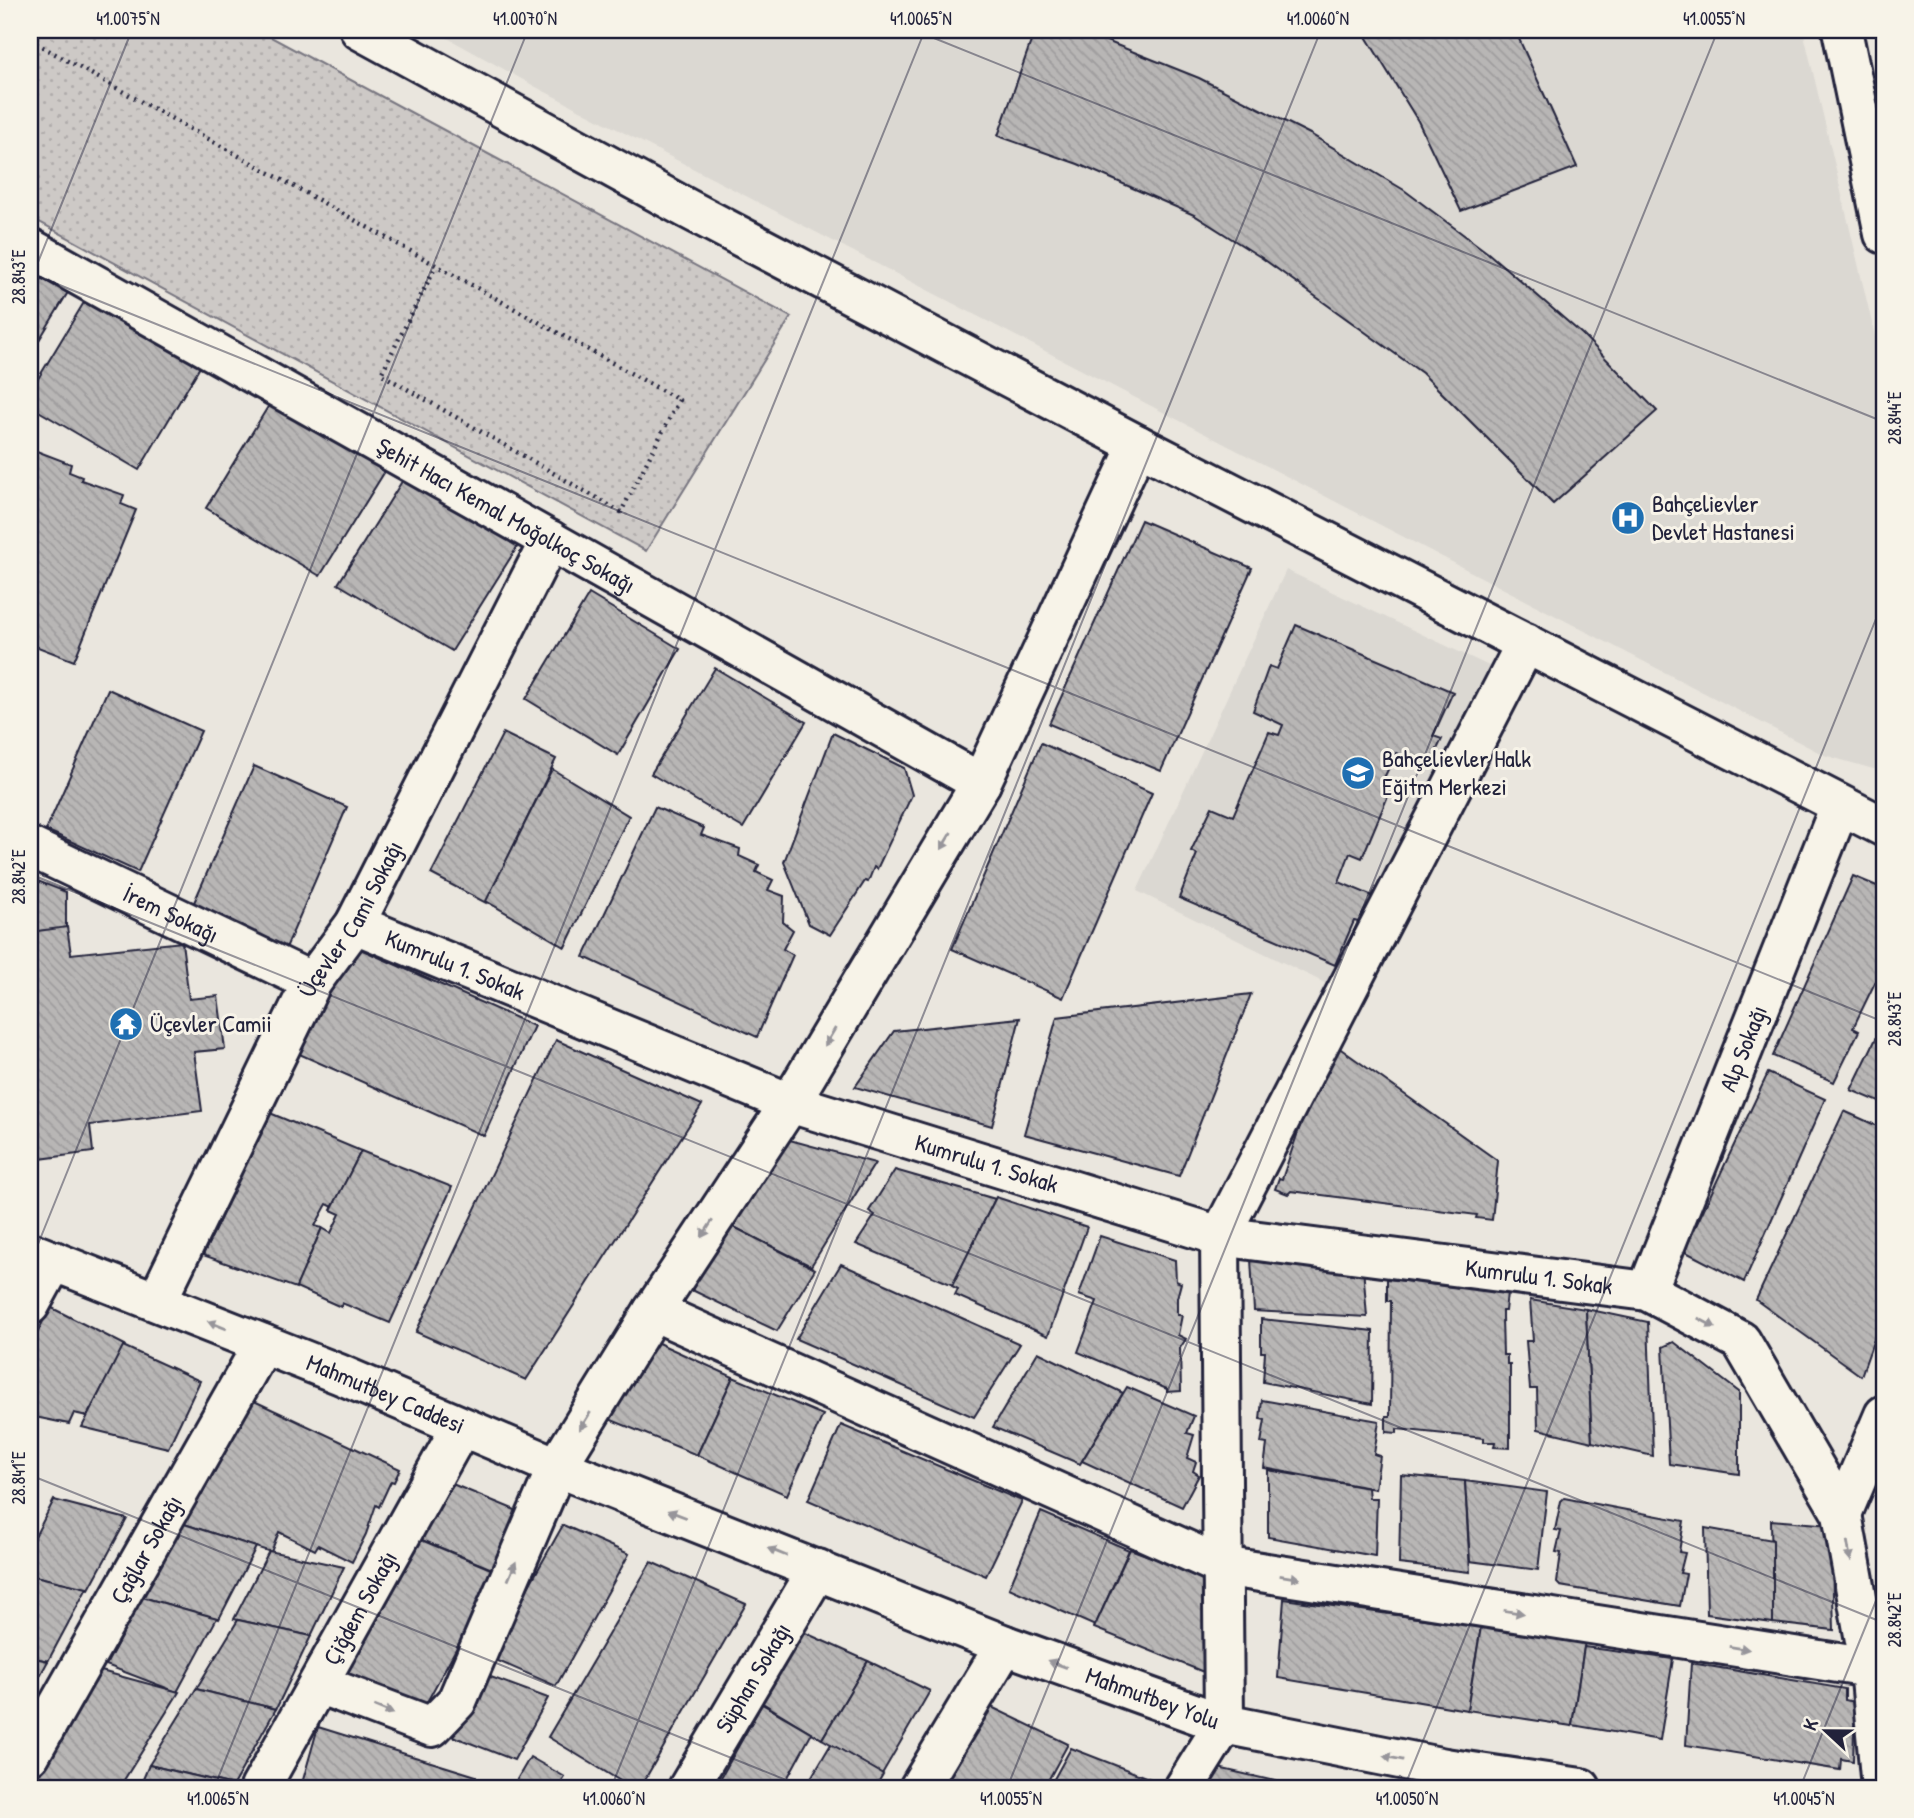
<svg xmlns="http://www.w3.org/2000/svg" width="1914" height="1818" font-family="'Patrick Hand',sans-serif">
<defs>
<pattern id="green-dots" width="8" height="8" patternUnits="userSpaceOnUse" patternTransform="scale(1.75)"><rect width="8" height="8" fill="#cdc9c6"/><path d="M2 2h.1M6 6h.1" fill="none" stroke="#b0acab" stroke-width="1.8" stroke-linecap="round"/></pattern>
<pattern id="building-back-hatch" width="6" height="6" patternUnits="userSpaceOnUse" patternTransform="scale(1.75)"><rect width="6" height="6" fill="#b8b6b5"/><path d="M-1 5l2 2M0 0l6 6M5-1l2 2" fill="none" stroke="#9e9c9d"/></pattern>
</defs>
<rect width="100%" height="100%" fill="#eae6de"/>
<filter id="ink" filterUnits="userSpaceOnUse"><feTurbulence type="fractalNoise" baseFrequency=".0143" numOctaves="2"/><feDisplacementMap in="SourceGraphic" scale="14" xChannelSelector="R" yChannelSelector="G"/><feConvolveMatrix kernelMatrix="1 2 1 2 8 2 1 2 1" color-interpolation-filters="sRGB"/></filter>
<g filter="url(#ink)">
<g fill="#dbd8d2">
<polygon points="433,30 1803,30 1884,374 1884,772 1824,755 536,87"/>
<polygon points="1286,570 1489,666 1337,989 1137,891"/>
</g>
<polygon fill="url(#green-dots)" stroke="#787680" stroke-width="2" points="30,30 258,30 791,317 646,551 30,217"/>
<g fill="url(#building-back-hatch)" stroke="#22223b" stroke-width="2">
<polygon points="1035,30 1079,30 1199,78 1310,134 1404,190 1488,253 1582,334 1657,411 1553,504 1422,373 1262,258 1194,215 1078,164 998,136"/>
<polygon points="1362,30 1515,30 1577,167 1461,211 1418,121"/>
<polygon points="30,259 73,284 30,355"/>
<polygon points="89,294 204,360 139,470 30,406 30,392"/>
<polygon points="272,400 387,468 320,576 206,508"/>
<polygon points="34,450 71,464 69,472 82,477 81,480 124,495 121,504 136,510 74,661 30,644 33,632 30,631 30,461"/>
<polygon points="404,478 519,544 452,651 338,584"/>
<polygon points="1141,520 1252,568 1161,771 1049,724"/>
<polygon points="589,594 680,649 618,755 526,699"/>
<polygon points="1296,625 1453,692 1433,736 1442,739 1429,766 1396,753 1383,780 1393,784 1362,858 1350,853 1339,882 1373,896 1362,923 1354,921 1335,965 1179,898 1197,854 1191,851 1212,807 1233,816 1269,732 1279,735 1283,725 1253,711 1269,666 1277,669"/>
<polygon points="715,668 806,722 743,828 651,774"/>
<polygon points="108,689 201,731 138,872 46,830"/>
<polygon points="503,733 556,759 486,903 431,874"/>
<polygon points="833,733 904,768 912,795 877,869 874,867 868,882 865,881 830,935 809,924 784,862"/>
<polygon points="1041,743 1152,793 1063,998 952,949"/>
<polygon points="254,766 347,807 286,948 192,907"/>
<polygon points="552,769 629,816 565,947 486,901"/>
<polygon points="655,807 704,828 701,835 740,849 739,856 759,865 756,872 773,880 768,890 784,896 783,922 793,930 783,949 793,955 757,1037 584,957"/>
<polygon points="1853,876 1884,889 1884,964 1853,1028 1859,1031 1834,1082 1773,1056"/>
<polygon points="30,878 66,892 66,928 30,932"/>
<polygon points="67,927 71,954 182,942 189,999 218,996 225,1049 194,1052 202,1111 90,1125 93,1152 32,1160 30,932"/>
<polygon points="349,944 534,1026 484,1136 297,1053"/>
<polygon points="1251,994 1179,1176 1024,1134 1057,1017"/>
<polygon points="1020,1018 992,1126 855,1087 894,1031"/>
<polygon points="1884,1022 1884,1104 1851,1090"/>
<polygon points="556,1040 702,1105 526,1380 416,1332"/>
<polygon points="1338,1047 1498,1161 1492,1220 1476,1218 1477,1215 1291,1191 1288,1194 1275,1189 1279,1178 1282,1179 1326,1050"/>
<polygon points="1768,1073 1825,1099 1744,1282 1684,1251"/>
<polygon points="1844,1111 1884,1129 1884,1311 1861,1376 1756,1300"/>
<polygon points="270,1113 361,1151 333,1207 327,1204 315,1226 322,1228 296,1288 203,1255"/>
<polygon points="786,1139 875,1163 811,1266 732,1226"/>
<polygon points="361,1151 452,1187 390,1323 342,1303 341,1307 296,1287 322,1228 331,1233 340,1214 331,1210"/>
<polygon points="895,1170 995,1199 953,1285 856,1244 875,1215 869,1211"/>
<polygon points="996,1197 1087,1227 1048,1336 955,1295 958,1289 952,1286"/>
<polygon points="730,1225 815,1269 777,1331 692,1290"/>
<polygon points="1100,1236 1175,1260 1176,1281 1181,1283 1177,1298 1177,1315 1182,1315 1178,1335 1186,1339 1180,1348 1181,1391 1167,1392 1167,1389 1078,1352 1097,1301 1079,1295"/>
<polygon points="1251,1259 1363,1267 1367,1317 1254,1311"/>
<polygon points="841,1264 1020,1344 974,1417 796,1339"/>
<polygon points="1387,1279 1507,1293 1505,1311 1502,1311 1502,1317 1503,1355 1507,1355 1507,1364 1510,1364 1510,1448 1494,1447 1495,1442 1484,1442 1484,1438 1397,1429 1397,1433 1386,1432 1386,1416 1390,1416 1391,1301 1387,1301"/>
<polygon points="1530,1300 1586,1309 1592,1442 1538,1429 1537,1389 1530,1389 1526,1341 1533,1341"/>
<polygon points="50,1307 125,1345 87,1416 74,1413 69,1424 30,1416 30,1348"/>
<polygon points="1586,1309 1648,1322 1653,1456 1592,1442"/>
<polygon points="1261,1319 1373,1331 1372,1404 1263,1382 1265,1352 1261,1352"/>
<polygon points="656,1342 733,1377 697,1455 609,1419"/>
<polygon points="1674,1342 1739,1392 1739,1474 1669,1464 1663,1347"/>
<polygon points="123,1346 200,1381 168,1448 82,1427"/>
<polygon points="1038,1352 1123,1393 1080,1464 993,1427"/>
<polygon points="733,1377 823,1415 787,1495 697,1455"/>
<polygon points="1127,1387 1194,1416 1187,1433 1194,1435 1187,1458 1196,1462 1193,1471 1199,1475 1182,1507 1082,1461"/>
<polygon points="252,1400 400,1469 394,1482 391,1481 379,1507 376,1505 366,1534 352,1562 318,1545 315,1550 279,1532 271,1552 181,1523 198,1493 202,1495"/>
<polygon points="1262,1400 1379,1421 1374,1454 1380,1456 1375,1489 1264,1468 1267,1444 1261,1443 1265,1420 1260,1419"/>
<polygon points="841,1425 1022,1501 986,1576 808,1500"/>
<polygon points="1268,1470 1368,1488 1369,1498 1377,1498 1375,1556 1268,1537"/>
<polygon points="1401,1475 1465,1481 1470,1572 1399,1564"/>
<polygon points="445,1481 525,1514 497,1571 417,1538"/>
<polygon points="1465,1481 1547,1492 1538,1570 1470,1561"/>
<polygon points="1564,1498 1684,1521 1679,1552 1685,1553 1680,1573 1686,1574 1680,1606 1560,1586 1557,1583 1561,1553 1556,1552 1561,1531 1555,1530 1561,1501"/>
<polygon points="54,1500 127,1519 89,1589 30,1575 30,1546"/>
<polygon points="1041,1512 1129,1550 1095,1626 1009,1588"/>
<polygon points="1771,1520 1831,1525 1834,1630 1773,1623"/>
<polygon points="181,1523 256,1547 219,1619 142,1597"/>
<polygon points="563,1525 629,1554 556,1686 489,1657"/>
<polygon points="1705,1528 1773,1540 1773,1623 1707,1614"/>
<polygon points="414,1537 498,1572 422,1711 339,1676"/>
<polygon points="1130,1549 1216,1581 1206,1673 1094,1628"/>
<polygon points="269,1551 344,1567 311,1636 234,1619"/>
<polygon points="651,1562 746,1604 640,1788 632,1788 548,1737"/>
<polygon points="30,1575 87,1588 48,1661 30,1657"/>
<polygon points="142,1597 217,1618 177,1692 106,1665"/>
<polygon points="1284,1599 1481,1627 1467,1710 1278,1678"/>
<polygon points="238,1620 311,1636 276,1709 196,1689"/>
<polygon points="1481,1627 1585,1641 1572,1726 1467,1710"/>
<polygon points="801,1631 868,1661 822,1739 761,1702"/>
<polygon points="1584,1647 1673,1659 1660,1740 1572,1725"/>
<polygon points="30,1657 48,1661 30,1694"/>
<polygon points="868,1661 930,1691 882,1774 822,1739"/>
<polygon points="1691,1663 1845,1689 1845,1700 1855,1702 1853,1761 1841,1759 1840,1770 1686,1745"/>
<polygon points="101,1671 179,1692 119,1788 30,1788"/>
<polygon points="480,1673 548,1698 514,1760 447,1734"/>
<polygon points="196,1689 276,1709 233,1785 149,1765"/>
<polygon points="981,1702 1068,1744 1044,1788 933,1788"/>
<polygon points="762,1704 812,1733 782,1788 732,1788 719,1781"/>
<polygon points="318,1727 476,1776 473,1788 301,1787"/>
<polygon points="831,1744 883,1774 875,1788 805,1788"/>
<polygon points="1071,1748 1151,1779 1147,1788 1049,1788"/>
<polygon points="530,1757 565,1777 562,1782 572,1788 512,1788"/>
<polygon points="149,1765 233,1785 231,1788 134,1788 136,1783 141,1784"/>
<polygon points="1214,1767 1305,1788 1201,1788"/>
</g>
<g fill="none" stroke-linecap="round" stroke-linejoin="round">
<g stroke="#22223b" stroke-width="44">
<g id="street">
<polyline points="360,30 686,208 1138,445 1884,827"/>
<path id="s1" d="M30 248 981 783"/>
<path id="s2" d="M30 847 312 982"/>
<path id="s3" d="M355 924 790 1103 1220 1236 1647 1291 1741 1341 1842 1514 1870 1668 1881 1788"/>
<path id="s4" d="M1647 1291 1840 806"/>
<path id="s5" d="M157 1301 312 982 355 924 550 540"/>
<polyline points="30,1305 54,1261"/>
<polyline points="653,1311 1222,1566 1870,1668"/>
<polyline points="1842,1514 1884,1415"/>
<polyline points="321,1685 432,1727 457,1701 557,1467 653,1311 790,1103 981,783 1138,445"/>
<path id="s6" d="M30 1755 263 1344"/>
<path id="s7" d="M260 1788 461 1427"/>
<path id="s8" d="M688 1788 818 1569"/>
<polyline points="919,1788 1005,1645"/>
<polyline points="1184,1788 1224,1724 1220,1236 1526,643"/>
</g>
</g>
<g stroke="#22223b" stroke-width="44">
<g id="secondary">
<polyline points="1842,30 1884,234"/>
<path id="s9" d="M30 1252 339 1374 557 1467 1005 1645 1224 1724 1445 1768 1581 1788"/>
</g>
</g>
<polyline stroke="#22223b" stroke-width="4.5" stroke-dasharray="2 5" stroke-linecap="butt" points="30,40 679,400 621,512 381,374 436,266"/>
<use href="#street" stroke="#f7f3e8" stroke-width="38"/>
<use href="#secondary" stroke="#f7f3e8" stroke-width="38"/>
</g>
<defs><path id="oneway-solid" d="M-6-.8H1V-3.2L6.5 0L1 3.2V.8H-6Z" transform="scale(1.75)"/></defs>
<g fill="#97959a">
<use href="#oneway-solid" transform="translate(946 841) rotate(121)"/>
<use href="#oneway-solid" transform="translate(830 1037) rotate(121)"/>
<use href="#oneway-solid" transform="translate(707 1229) rotate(123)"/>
<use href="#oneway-solid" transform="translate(1707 1323) rotate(28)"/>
<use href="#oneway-solid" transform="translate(217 1325) rotate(-158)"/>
<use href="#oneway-solid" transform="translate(585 1421) rotate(122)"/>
<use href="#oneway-solid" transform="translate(677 1514) rotate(-159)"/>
<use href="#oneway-solid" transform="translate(1849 1551) rotate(80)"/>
<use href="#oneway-solid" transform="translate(777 1552) rotate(-158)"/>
<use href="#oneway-solid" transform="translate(512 1571) rotate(-67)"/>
<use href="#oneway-solid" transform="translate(1290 1577) rotate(9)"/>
<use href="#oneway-solid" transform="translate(1514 1612) rotate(9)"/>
<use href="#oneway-solid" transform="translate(1739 1648) rotate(9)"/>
<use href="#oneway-solid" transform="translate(1057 1664) rotate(-160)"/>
<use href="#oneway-solid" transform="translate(384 1710) rotate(22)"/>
<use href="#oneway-solid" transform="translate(1393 1758) rotate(-169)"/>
</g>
</g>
<path fill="none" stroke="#22223b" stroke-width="2" stroke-opacity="0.45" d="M914 30 1884 422M30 273 1884 1022M30 282 132 30M30 874 1884 1623M30 1264 528 30M30 1475 806 1788M214 1788 925 30M611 1788 1321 30M1007 1788 1718 30M1404 1788 1884 599M1800 1788 1884 1581"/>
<defs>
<g id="hospital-disc" transform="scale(1.75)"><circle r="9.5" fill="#1f6fb2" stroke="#f7f3e8"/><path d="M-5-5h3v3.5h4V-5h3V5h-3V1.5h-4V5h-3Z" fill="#fff"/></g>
<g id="school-disc" transform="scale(1.75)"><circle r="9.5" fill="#1f6fb2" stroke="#f7f3e8"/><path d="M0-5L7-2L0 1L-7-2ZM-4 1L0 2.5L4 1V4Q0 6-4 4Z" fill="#fff"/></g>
<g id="temple-disc" transform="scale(1.75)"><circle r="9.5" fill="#1f6fb2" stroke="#f7f3e8"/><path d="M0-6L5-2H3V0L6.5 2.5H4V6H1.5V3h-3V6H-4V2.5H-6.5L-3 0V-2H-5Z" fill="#fff"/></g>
</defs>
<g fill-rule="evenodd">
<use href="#hospital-disc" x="1628" y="518"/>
<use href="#school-disc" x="1358" y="773"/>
<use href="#temple-disc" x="126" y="1024"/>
</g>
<g text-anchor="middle" stroke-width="6" stroke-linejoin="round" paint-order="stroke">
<g font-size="24" fill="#22223b" stroke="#f7f3e8" text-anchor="start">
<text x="1652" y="512">Bahçelievler<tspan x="1652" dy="28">Devlet Hastanesi</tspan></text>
<text x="1382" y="767">Bahçelievler Halk<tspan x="1382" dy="28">Eğitm Merkezi</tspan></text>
<text x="150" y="1032">Üçevler Camii</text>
</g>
<g font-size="24" fill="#22223b" stroke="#f7f3e8">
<text dy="8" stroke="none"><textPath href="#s1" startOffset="546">Şehit Hacı Kemal Moğolkoç Sokağı</textPath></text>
<text dy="8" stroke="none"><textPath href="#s2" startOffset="156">İrem Sokağı</textPath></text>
<text dy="8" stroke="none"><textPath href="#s5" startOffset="429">Üçevler Cami Sokağı</textPath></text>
<text dy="8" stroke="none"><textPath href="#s3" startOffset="108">Kumrulu 1. Sokak</textPath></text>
<text dy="8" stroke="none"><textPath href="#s4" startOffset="261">Alp Sokağı</textPath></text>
<text dy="8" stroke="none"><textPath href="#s3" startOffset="676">Kumrulu 1. Sokak</textPath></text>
<text dy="8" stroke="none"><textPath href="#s3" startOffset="1242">Kumrulu 1. Sokak</textPath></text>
<text dy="8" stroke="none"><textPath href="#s9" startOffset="383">Mahmutbey Caddesi</textPath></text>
<text dy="8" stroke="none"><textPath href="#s6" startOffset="236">Çağlar Sokağı</textPath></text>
<text dy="8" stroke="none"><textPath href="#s7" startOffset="206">Çiğdem Sokağı</textPath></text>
<text dy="8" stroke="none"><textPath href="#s8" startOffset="128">Süphan Sokağı</textPath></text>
<text dy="8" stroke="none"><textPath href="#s9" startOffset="1208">Mahmutbey Yolu</textPath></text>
</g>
</g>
<rect width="1914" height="1818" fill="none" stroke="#f7f3e8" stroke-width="77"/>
<g transform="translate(1826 1731) rotate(292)" stroke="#f7f3e8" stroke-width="5" paint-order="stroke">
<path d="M0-5L12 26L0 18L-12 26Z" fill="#22223b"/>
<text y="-10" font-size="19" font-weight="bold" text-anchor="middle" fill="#22223b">K</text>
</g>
<rect x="38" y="38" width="1838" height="1742" fill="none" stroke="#22223b" stroke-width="2.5"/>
<g font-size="18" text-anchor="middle" fill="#22223b">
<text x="128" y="25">41.0075°N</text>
<text x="525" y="25">41.0070°N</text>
<text x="921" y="25">41.0065°N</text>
<text x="1318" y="25">41.0060°N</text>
<text x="1714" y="25">41.0055°N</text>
<text transform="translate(19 277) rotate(-90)" y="6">28.843°E</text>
<text transform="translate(1895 418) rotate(-90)" y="6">28.844°E</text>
<text transform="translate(19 877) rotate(-90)" y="6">28.842°E</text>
<text transform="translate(1895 1019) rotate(-90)" y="6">28.843°E</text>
<text transform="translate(19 1478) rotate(-90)" y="6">28.841°E</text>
<text transform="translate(1895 1620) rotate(-90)" y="6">28.842°E</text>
<text x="218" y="1805">41.0065°N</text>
<text x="614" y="1805">41.0060°N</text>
<text x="1011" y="1805">41.0055°N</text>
<text x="1407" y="1805">41.0050°N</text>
<text x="1804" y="1805">41.0045°N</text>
</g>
</svg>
